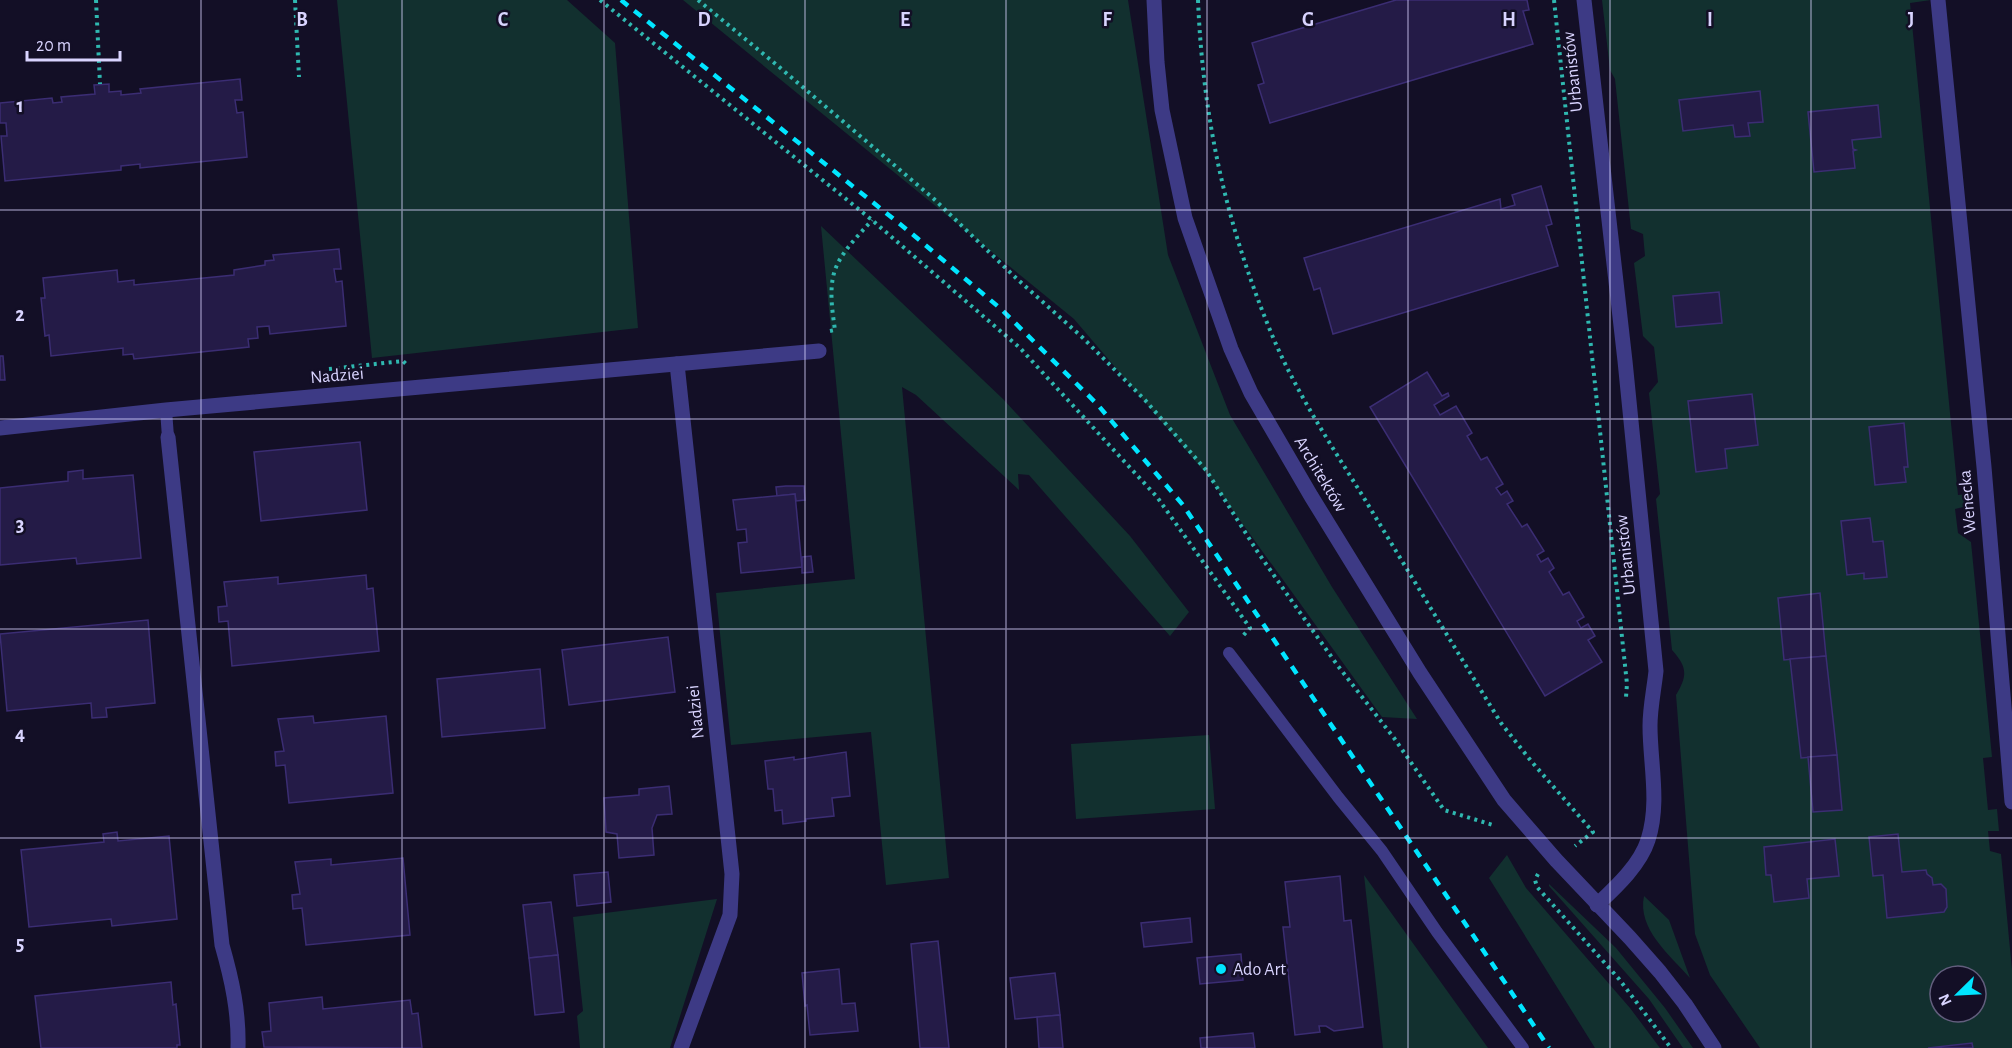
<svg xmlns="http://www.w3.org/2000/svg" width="2012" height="1048" font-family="'Alegreya Sans',sans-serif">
<rect width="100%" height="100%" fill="#130f26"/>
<g fill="#12302f" fill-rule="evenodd">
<polygon points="337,0 567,0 615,43 638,328 372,358"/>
<polygon points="683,0 1128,0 1168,255 1230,415 1332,587 1417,719 1382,717 1208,476 1074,319"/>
<path d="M1602 0H1931L1910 3 1958 495 1967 494V506L1955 509 1958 533 1971 542 1992 757 1983 758 1988 810 1997 809 1999 831H1988L1990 851 2001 854 2012 970V1048H1760L1710 975 1695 934 1676 695C1688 675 1687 667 1672 650L1656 499 1660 494 1649 393 1658 382 1654 347 1643 336 1634 263 1645 256 1643 234 1631 229 1615 79 1610 70ZM1940 976H1976V1012H1940Z"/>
<polygon points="821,226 1003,399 1130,536 1189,612 1170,636 1029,475 1018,474 1019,490 916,395 902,387 949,878 886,885 871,732 731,745 716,593 855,579"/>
<polygon points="1209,735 1215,809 1076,819 1071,744"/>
<polygon points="1507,855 1526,888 1630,1008 1660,1048 1595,1048 1489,878"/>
<polygon points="1364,875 1488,1048 1383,1048"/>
<polygon points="1549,884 1616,948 1665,1008 1693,1048 1683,1048 1649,999 1549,886"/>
<path d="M1644 896 1669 920 1690 978C1670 955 1637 929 1644 896Z"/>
<polygon points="717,899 670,1048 580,1048 577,1016 583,1011 573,917"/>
</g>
<g fill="#241b47" stroke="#3b2d73" stroke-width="1.5">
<polygon points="1396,0 1527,0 1529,10 1523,11 1533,44 1270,123 1258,85 1264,83 1252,43"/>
<polygon points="240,79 242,100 235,100 237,113 243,112 247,157 140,168 140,164 121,166 121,170 5,181 1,136 7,136 6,123 0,123 0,103 52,98 53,103 62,102 61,97 95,94 94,85 109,84 109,92 121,91 121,95 141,93 140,89"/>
<polygon points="1760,91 1763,122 1748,123 1750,136 1735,137 1733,125 1683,131 1679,100"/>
<polygon points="1878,105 1881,137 1852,140 1853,149 1856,150 1853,151 1855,168 1814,172 1808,112"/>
<polygon points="1541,186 1552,224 1546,226 1558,266 1333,334 1320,288 1314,290 1304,258 1500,199 1501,209 1515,205 1512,195"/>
<polygon points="339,249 341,269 334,269 336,282 342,281 346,326 270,334 269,326 257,327 258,338 248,339 249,347 134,359 133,354 123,355 123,348 51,356 49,335 45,336 41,298 45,298 43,278 117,270 118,282 134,280 134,285 234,275 234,270 265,265 265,261 274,260 273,255"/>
<polygon points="1719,292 1722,323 1676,327 1673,296"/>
<polygon points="0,356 3,356 5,380 0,380"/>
<polygon points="1427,372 1442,396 1448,393 1449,396 1434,405 1440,415 1456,406 1472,433 1467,436 1481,460 1487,457 1503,484 1496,488 1501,495 1507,491 1513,501 1507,504 1522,527 1527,524 1544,551 1537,555 1541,562 1548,558 1554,568 1549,572 1563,595 1569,592 1584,617 1577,621 1581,628 1588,624 1595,636 1588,640 1602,662 1545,696 1370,407"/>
<polygon points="1752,394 1758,445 1725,449 1727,468 1696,472 1688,401"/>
<polygon points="1904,423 1908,467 1904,467 1906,482 1875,485 1869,427"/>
<polygon points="360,442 367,510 261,521 254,452"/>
<polygon points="83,470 83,479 133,475 141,558 77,564 76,558 0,565 0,488 68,481 68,472"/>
<polygon points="786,486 804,486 805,500 796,501 795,494 777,496 776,487"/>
<polygon points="795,494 802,567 741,573 738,543 747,542 746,529 737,530 733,500"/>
<polygon points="1870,518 1873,542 1883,541 1887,577 1864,579 1864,573 1847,575 1841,521"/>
<polygon points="811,556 813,572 802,573 802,557"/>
<polygon points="366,575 367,589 373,588 379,651 232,666 228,621 219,622 218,607 227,606 224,582 278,577 278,584"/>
<polygon points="1820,593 1826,656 1784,660 1778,598"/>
<polygon points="148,620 155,703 106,708 107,717 92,718 91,703 7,711 0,634"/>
<polygon points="668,637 675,692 569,705 562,650"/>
<polygon points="1826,656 1837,755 1801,758 1790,659"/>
<polygon points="540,669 545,728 442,737 437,679"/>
<polygon points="313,716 314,723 386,716 393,793 289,803 285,765 276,766 275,752 284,751 278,719"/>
<polygon points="846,752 850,796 832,798 834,816 806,819 806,821 783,824 782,810 775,811 773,789 768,789 765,761 794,757 794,760"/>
<polygon points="1837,755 1842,810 1813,812 1808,757"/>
<polygon points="669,786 672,814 657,815 652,828 654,855 619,858 617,834 606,832 604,798 639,795 639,789"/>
<polygon points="117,832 118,841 169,836 177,919 112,926 111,919 29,927 21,850 104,842 103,834"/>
<polygon points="1898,834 1902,872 1926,870 1927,874 1932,878 1933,885 1941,884 1946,889 1947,907 1944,912 1887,918 1883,875 1873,876 1869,837"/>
<polygon points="1835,839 1839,876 1807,879 1809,898 1774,902 1771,875 1766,875 1764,847"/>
<polygon points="403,858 410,935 306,945 302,908 293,909 292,895 300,894 295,862 331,859 331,865"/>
<polygon points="608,872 611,902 577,906 574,875"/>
<polygon points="1340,876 1344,921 1351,920 1363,1027 1334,1031 1326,1026 1319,1026 1320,1032 1295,1035 1283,927 1290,927 1285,882"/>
<polygon points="551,902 558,955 529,958 523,905"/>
<polygon points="1190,918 1192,942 1144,947 1141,923"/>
<polygon points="938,941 949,1048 920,1048 911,944"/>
<polygon points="1241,954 1243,980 1200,984 1197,958"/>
<polygon points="558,955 564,1012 535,1015 529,958"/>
<polygon points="839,969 842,1004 855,1003 858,1031 810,1035 807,1005 805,1006 802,973"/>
<polygon points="1055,973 1060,1015 1015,1019 1010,978"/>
<polygon points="171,982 173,1005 176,1004 180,1045 177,1045 177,1048 41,1048 35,996"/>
<polygon points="322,997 323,1009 410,1000 412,1014 418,1013 422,1048 264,1047 262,1032 271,1031 269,1003"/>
<polygon points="1060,1015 1063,1048 1039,1048 1037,1017"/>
<polygon points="1253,1033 1255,1048 1201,1048 1200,1038"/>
<polygon points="1972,1043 1973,1048 1928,1048"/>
</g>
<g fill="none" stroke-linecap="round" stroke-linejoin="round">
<g stroke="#2fb8b0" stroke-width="4" stroke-dasharray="3 4.5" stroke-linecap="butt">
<polyline points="96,0 100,84"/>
<polyline points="295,0 299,77"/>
<polyline points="600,0 872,220 1020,348 1157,497 1250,628 1241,638"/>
<polyline points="698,0 778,66 934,199 1017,279 1083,338 1145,400 1206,470 1257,551 1296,607 1338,666 1394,738 1444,810 1493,825"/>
<path d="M1198 0C1203 120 1226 224 1272 335 1296 392 1331 445 1364 498 1409 573 1455 648 1501 723L1531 761 1593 832 1575 846"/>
<polyline points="1554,0 1627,684 1626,697"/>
<path d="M830 331 835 330C832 309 828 284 837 265 845 248 860 234 872 220"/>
<polyline points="329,369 403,361 406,364"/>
<polyline points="1538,874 1535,880 1537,887 1619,979 1671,1048"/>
</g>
<g stroke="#3d3a85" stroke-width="12">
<polyline points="166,410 168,437"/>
<polyline points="1229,653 1338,797 1382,851 1437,932 1523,1048"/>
</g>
<g stroke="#3d3a85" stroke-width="15">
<polyline points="1154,0 1157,62 1162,110 1185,218 1231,349 1251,393 1311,496 1420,673 1504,800 1556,860 1630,938 1660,972 1685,1004 1714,1048"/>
<path d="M1584 0 1625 361 1656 671C1654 690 1650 707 1650 726 1650 763 1660 803 1648 840 1640 865 1616 887 1597 905"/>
<polyline points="1938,0 1984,467 2012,802"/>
<polyline points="677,364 732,874 730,915 681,1048"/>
<polyline points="0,428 166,410 819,351"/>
<path d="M168 437 222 945C232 980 239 1012 238 1048"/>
</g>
<polyline stroke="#00e5ff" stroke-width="4.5" stroke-dasharray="9 8" stroke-linecap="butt" points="621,0 911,233 1001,309 1097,404 1183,505 1549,1048"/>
</g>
<path fill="none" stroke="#d9d4ff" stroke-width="1.5" stroke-opacity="0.55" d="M201 0V1048M402 0V1048M604 0V1048M805 0V1048M1006 0V1048M1207 0V1048M1408 0V1048M1610 0V1048M1811 0V1048M0 210H2012M0 419H2012M0 629H2012M0 838H2012"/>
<circle fill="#00e5ff" stroke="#130f26" stroke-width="2" cx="1221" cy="969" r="6"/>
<g text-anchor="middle" stroke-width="5" stroke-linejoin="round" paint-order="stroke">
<g font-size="18" fill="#d9d4ff" stroke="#130f26">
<text transform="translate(1572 72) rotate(-96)" y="6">Urbanistów</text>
<text transform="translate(337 375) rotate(-5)" y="6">Nadziei</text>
<text transform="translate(1321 474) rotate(59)" y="6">Architektów</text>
<text transform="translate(1967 502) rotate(-95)" y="6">Wenecka</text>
<text transform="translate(1625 555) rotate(-96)" y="6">Urbanistów</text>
<text transform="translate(695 712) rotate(-96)" y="6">Nadziei</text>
</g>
<g font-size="18" fill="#d9d4ff" stroke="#130f26" text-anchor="start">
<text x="1233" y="975">Ado Art</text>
</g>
</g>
<g font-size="20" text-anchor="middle" font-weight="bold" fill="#d9d4ff" stroke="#130f26" stroke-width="5" stroke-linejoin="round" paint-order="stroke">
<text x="302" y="26">B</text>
<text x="503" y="26">C</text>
<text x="704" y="26">D</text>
<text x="905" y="26">E</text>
<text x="1107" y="26">F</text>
<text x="1308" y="26">G</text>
<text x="1509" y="26">H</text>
<text x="1710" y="26">I</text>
<text x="1911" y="26">J</text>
<text x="20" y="112">1</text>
<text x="20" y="321">2</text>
<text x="20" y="531">3</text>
<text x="20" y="740">4</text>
<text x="20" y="950">5</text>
</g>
<g transform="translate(1958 994) rotate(246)"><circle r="28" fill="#130f26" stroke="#625e7d" stroke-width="1.5"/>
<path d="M0-4.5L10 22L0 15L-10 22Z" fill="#00e5ff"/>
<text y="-9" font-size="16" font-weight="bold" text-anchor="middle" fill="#d9d4ff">N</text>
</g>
<path d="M27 51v9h93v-9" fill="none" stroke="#d9d4ff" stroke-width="3"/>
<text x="36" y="51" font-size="18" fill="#d9d4ff" stroke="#130f26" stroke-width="4.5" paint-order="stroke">20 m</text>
</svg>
